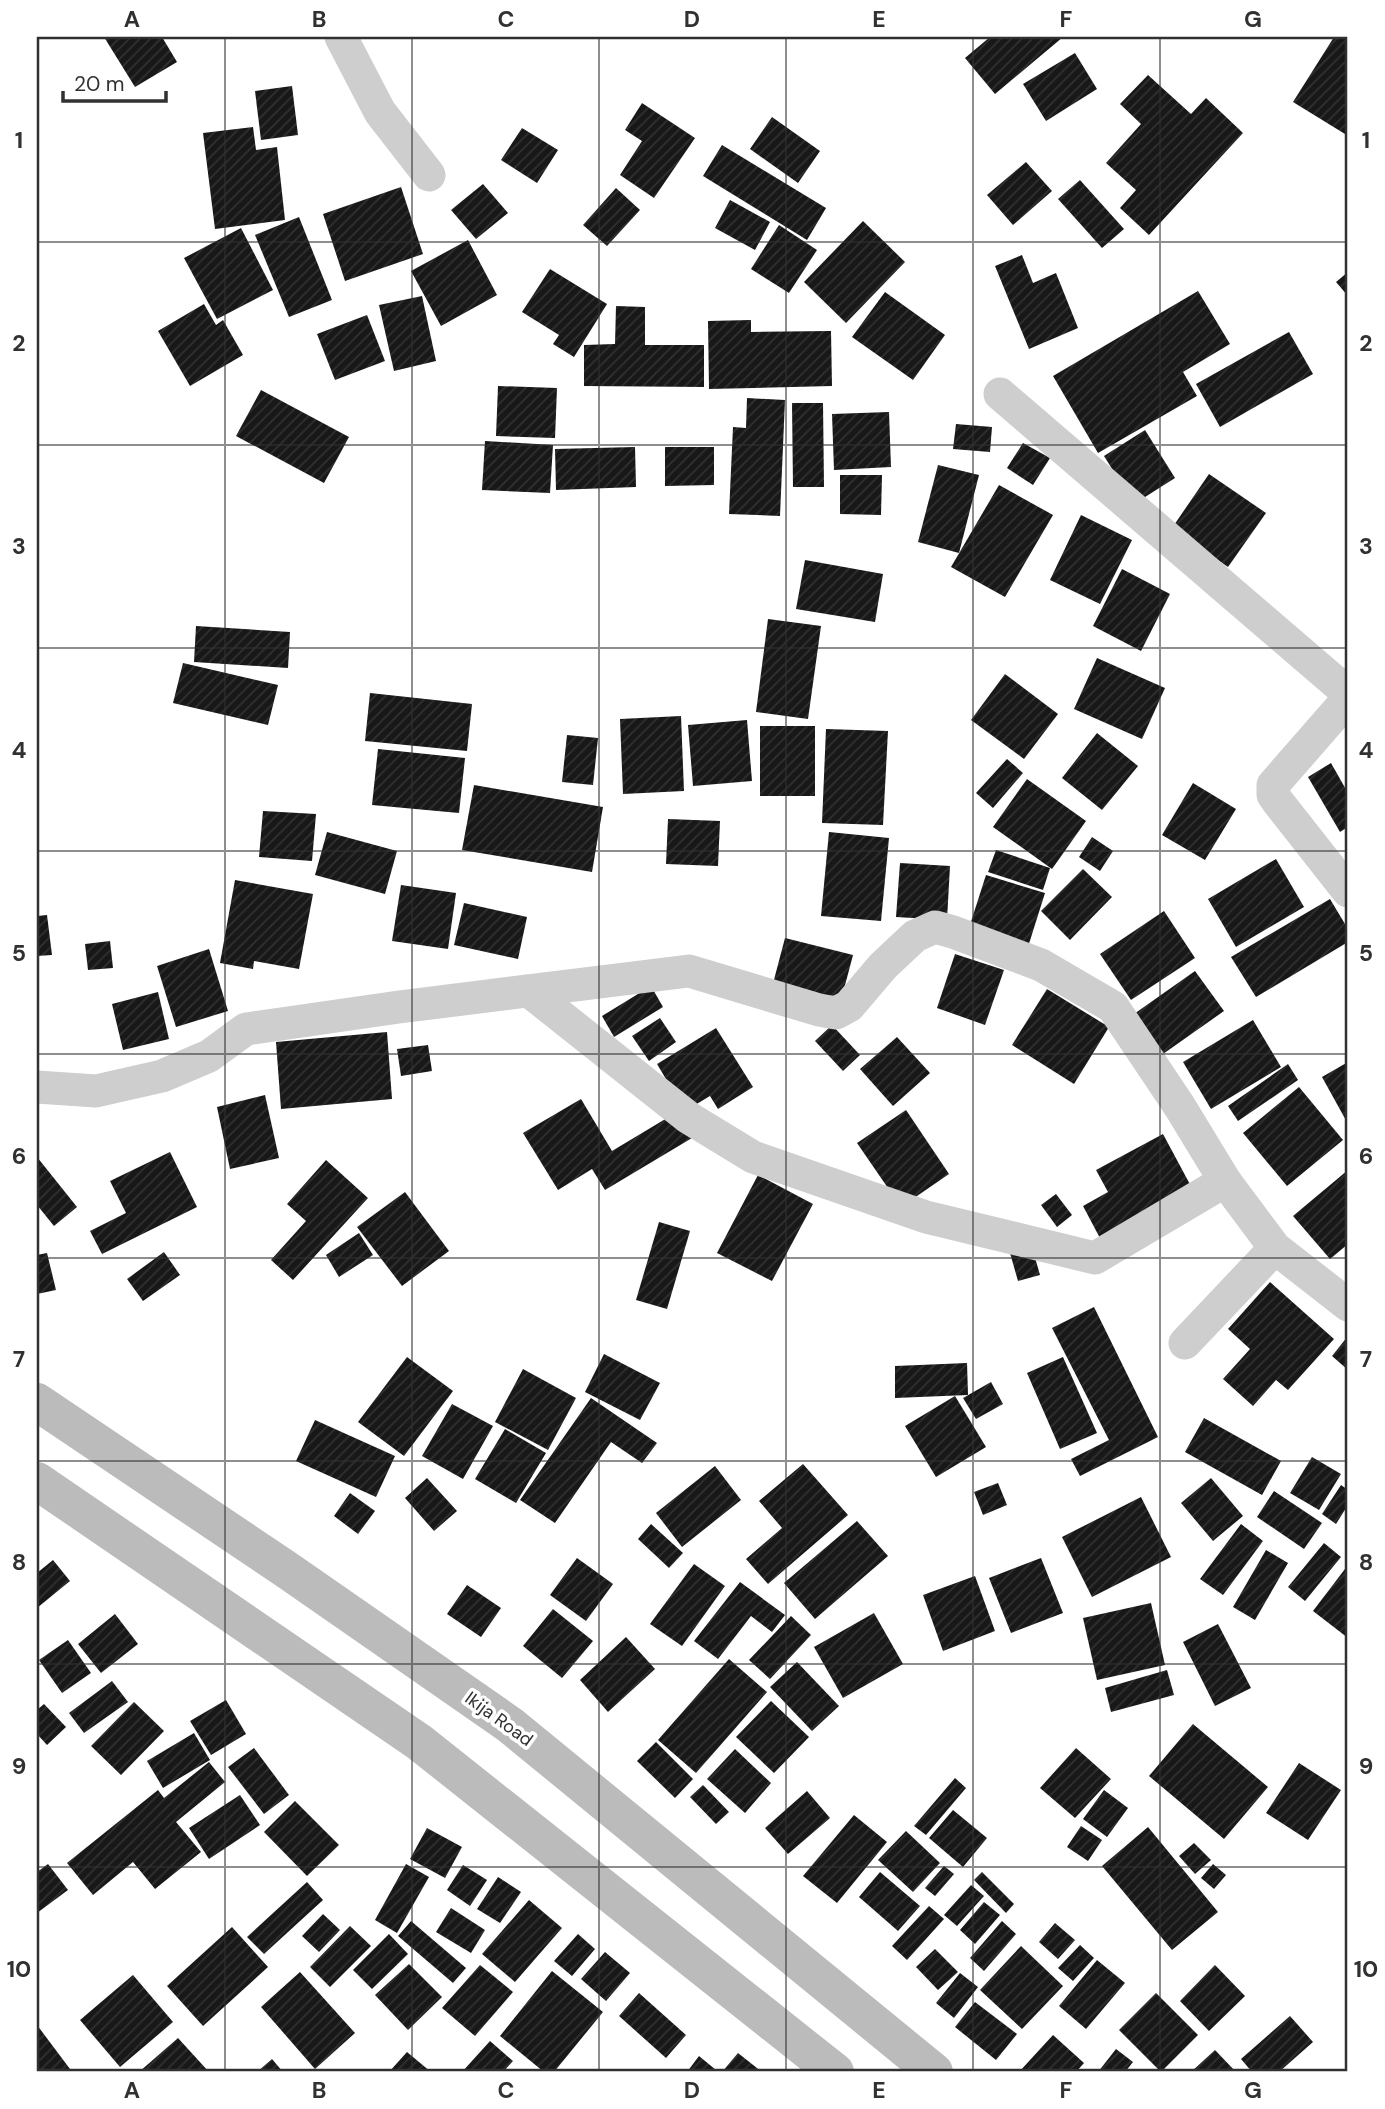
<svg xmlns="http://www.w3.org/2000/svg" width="1385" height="2109" font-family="'DM Sans',sans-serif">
<defs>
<pattern id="building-hatch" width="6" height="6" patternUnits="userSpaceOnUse" patternTransform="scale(1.75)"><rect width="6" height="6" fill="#181818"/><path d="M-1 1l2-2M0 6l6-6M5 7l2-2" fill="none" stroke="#313131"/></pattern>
</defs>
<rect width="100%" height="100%" fill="#fff"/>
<g fill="url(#building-hatch)">
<polygon points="104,37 162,37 177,62 135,87"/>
<polygon points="990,37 1063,37 995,94 965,58"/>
<polygon points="1334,37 1348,37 1348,129 1345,134 1293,102"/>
<polygon points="1075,53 1097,89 1046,121 1023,84"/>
<polygon points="1148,75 1191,114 1206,98 1243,133 1149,235 1120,208 1136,190 1106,163 1141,124 1120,104"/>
<polygon points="292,86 298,135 261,140 255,91"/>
<polygon points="642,103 695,138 654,198 620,175 642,141 625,130"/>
<polygon points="772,117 820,151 798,183 750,149"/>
<polygon points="253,127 256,150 277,147 285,220 215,229 203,133"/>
<polygon points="522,128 558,150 537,183 501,160"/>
<polygon points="722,145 826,208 807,240 703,176"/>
<polygon points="1026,162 1052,191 1013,225 987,195"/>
<polygon points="1080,180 1124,229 1102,248 1058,199"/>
<polygon points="483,184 508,213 476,239 451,210"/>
<polygon points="401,187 423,254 345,281 323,214"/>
<polygon points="616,188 640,210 607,246 583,225"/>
<polygon points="730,200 770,222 755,250 715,228"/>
<polygon points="299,217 332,300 289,317 255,235"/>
<polygon points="863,221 905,262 846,323 804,282"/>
<polygon points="779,225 817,250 789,293 751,269"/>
<polygon points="241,228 273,290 217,319 184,258"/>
<polygon points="468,240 497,295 441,326 411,271"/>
<polygon points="1022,255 1033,283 1056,273 1078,328 1029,349 995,266"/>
<polygon points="550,269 607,304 574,357 553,344 559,335 522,312"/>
<polygon points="1348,272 1348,296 1336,282"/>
<polygon points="1198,291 1230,344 1183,372 1197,396 1098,453 1053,376"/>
<polygon points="885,292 945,335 913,380 852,337"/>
<polygon points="422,296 436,361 394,371 379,305"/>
<polygon points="204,304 216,325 223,320 243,355 190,386 158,331"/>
<polygon points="616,306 645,307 645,345 704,345 704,387 584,386 584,345 615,344"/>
<polygon points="367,315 385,361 335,380 317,334"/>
<polygon points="751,320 751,332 831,331 832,386 709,389 708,321"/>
<polygon points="1289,332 1313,374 1220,427 1196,384"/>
<polygon points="498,386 557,388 555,438 496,436"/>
<polygon points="261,390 349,437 324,483 236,436"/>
<polygon points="747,398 785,400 780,516 729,514 733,427 746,428"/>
<polygon points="792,403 823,403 824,487 793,487"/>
<polygon points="889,412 891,467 834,470 832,414"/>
<polygon points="956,424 992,427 990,452 953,449"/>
<polygon points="1145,430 1175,478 1134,504 1104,456"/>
<polygon points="485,441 553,445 550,493 482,490"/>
<polygon points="1023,443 1050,458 1033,485 1007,468"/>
<polygon points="635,447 636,487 556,490 555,449"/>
<polygon points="665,447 714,447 714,485 665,486"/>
<polygon points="938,465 979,475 959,553 918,542"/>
<polygon points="1209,474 1266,513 1228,567 1172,528"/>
<polygon points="840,475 882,475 881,515 840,514"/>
<polygon points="999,485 1053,515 1005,597 951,567"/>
<polygon points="1081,515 1132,540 1100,604 1050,580"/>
<polygon points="805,560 883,574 875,622 796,609"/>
<polygon points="1122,569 1170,594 1141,651 1093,626"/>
<polygon points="768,619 821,626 808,719 756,712"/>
<polygon points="196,626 290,632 288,668 194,662"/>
<polygon points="1097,658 1165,688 1142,739 1074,709"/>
<polygon points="183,663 278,685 268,725 173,703"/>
<polygon points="1005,674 1058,714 1024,759 971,720"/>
<polygon points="370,693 472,704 467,751 365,741"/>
<polygon points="681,716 684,791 623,794 620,719"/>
<polygon points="747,720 752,781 693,786 688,725"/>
<rect x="760" y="726" width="55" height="70"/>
<polygon points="826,729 888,731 883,825 822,823"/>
<polygon points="1097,733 1138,766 1102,810 1062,778"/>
<polygon points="567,735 598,738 593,785 562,782"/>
<polygon points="378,749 465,758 459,813 372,805"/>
<polygon points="1007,759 1023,773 993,808 976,793"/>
<polygon points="1331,763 1348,793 1348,827 1340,832 1308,777"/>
<polygon points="1027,779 1086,821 1052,869 993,827"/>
<polygon points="1193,783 1236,809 1205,860 1162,835"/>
<polygon points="474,785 603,807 592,872 462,850"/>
<polygon points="263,811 316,814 312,861 259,857"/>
<polygon points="668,819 720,821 718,866 666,864"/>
<polygon points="327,832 397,851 385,894 315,875"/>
<polygon points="829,832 889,838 881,921 821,916"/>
<polygon points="1092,837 1113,851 1100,871 1079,857"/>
<polygon points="996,850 1050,868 1043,890 988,872"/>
<polygon points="1276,859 1304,907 1236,947 1208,899"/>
<polygon points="900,863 950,866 947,920 896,917"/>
<polygon points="1083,869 1112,897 1070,940 1041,911"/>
<polygon points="986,875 1045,893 1027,950 968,931"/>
<polygon points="235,880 313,894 299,969 254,961 253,969 220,963"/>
<polygon points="401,885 456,893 448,949 392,941"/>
<polygon points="1330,899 1348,929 1348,942 1256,997 1231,957"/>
<polygon points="464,903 527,917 518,959 454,945"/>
<polygon points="1164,911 1195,958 1131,1000 1100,954"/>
<polygon points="47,915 52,955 37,956 37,916"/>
<polygon points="785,938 853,955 839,1008 771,991"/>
<polygon points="110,941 113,968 88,970 85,944"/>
<polygon points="209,949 228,1011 176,1027 157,966"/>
<polygon points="955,954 1004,970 985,1025 937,1008"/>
<polygon points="1195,971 1224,1011 1163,1054 1134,1014"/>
<polygon points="651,986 663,1007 614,1037 602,1016"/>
<polygon points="1047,989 1109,1027 1074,1084 1012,1045"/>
<polygon points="158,992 169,1039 123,1050 112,1004"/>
<polygon points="660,1018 676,1042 649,1061 632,1036"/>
<polygon points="1253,1020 1281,1067 1211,1109 1183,1062"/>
<polygon points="832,1025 860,1055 843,1071 815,1041"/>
<polygon points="716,1028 753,1087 718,1109 710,1096 685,1111 657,1064"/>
<polygon points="387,1032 392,1099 281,1109 276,1042"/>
<polygon points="897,1037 930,1073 893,1106 860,1069"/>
<polygon points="428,1045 432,1071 401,1076 397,1049"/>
<polygon points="1348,1062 1348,1124 1322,1077"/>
<polygon points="1288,1064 1298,1080 1238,1121 1228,1106"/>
<polygon points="1299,1087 1343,1140 1287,1186 1243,1133"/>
<polygon points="265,1095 279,1158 230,1169 217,1107"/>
<polygon points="581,1099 612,1151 677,1112 692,1138 605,1190 592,1169 558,1190 523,1133"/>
<polygon points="906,1110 949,1174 901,1207 857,1143"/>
<polygon points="1163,1134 1193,1190 1101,1240 1083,1206 1108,1192 1096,1170"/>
<polygon points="170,1152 197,1207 102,1254 90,1231 126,1213 110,1181"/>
<polygon points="37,1157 77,1207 54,1226 37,1205"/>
<polygon points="326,1160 368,1198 293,1280 271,1260 306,1221 287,1204"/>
<polygon points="1348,1170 1348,1244 1330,1259 1293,1216"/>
<polygon points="758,1175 813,1204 772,1281 717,1253"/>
<polygon points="405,1192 449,1251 402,1286 357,1227"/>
<polygon points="1056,1194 1072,1215 1057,1227 1041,1205"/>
<polygon points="659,1222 690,1231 667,1309 636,1300"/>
<polygon points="359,1233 373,1255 339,1277 326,1255"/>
<polygon points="1032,1247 1040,1275 1018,1281 1010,1253"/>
<polygon points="164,1252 180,1275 143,1301 127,1279"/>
<polygon points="47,1253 56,1290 37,1294 37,1255"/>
<polygon points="1270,1282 1334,1339 1288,1390 1276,1380 1253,1406 1223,1379 1250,1349 1228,1329"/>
<polygon points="1094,1307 1158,1437 1080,1476 1071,1459 1109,1440 1052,1328"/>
<polygon points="1348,1336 1348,1370 1332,1356"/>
<polygon points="604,1354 660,1383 640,1420 585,1392"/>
<polygon points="407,1357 453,1391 404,1456 358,1422"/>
<polygon points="1063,1357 1097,1433 1060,1449 1027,1373"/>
<polygon points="967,1363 968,1395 895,1398 895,1366"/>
<polygon points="523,1369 576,1398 548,1450 495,1422"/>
<polygon points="991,1382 1003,1404 976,1419 963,1398"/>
<polygon points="955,1396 986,1447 936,1477 905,1426"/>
<polygon points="591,1398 657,1443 642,1463 611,1442 555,1523 520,1500"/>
<polygon points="452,1404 493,1426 463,1479 422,1456"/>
<polygon points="1204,1418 1281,1461 1262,1495 1185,1452"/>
<polygon points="315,1420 395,1456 376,1497 296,1461"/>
<polygon points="505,1429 546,1453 516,1503 475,1479"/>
<polygon points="1312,1457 1341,1474 1319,1510 1290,1493"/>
<polygon points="803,1464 848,1515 768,1584 746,1559 782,1528 759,1501"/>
<polygon points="715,1466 741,1500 682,1547 656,1513"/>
<polygon points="427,1478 457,1511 434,1531 405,1498"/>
<polygon points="1211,1478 1243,1516 1213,1541 1181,1503"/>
<polygon points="998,1483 1007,1505 983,1515 974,1492"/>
<polygon points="1341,1485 1348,1490 1348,1505 1336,1524 1322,1514"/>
<polygon points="1274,1491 1322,1523 1304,1549 1257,1517"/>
<polygon points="350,1493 375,1511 358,1534 334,1516"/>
<polygon points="1141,1497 1171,1557 1092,1597 1062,1537"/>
<polygon points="857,1521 888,1556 815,1619 784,1583"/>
<polygon points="651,1524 683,1553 669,1568 638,1539"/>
<polygon points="1241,1524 1263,1541 1223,1595 1200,1579"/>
<polygon points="1324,1543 1341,1557 1305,1601 1288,1587"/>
<polygon points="1266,1550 1288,1563 1255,1620 1233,1607"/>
<polygon points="577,1558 613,1584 586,1621 550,1595"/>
<polygon points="1041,1558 1063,1613 1011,1633 989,1578"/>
<polygon points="53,1560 70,1581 37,1608 37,1573"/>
<polygon points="694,1564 725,1586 682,1646 650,1624"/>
<polygon points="1348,1565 1348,1638 1313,1611"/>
<polygon points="975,1576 995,1631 943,1651 923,1595"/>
<polygon points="740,1582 785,1615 772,1632 751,1616 718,1659 694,1641"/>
<polygon points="467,1585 501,1608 481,1637 447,1614"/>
<polygon points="1151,1603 1165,1665 1097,1680 1083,1618"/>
<polygon points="553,1609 593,1641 562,1678 523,1646"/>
<polygon points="874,1613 903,1664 843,1698 814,1647"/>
<polygon points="115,1614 138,1644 101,1673 78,1644"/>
<polygon points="791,1616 811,1635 770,1679 749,1660"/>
<polygon points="1218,1624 1251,1688 1215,1706 1183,1642"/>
<polygon points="626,1637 655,1669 608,1712 580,1680"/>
<polygon points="68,1640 91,1673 62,1693 39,1660"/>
<polygon points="729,1659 767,1692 696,1773 658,1740"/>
<polygon points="797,1662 839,1706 812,1731 770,1687"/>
<polygon points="1167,1670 1174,1695 1111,1712 1105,1688"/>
<polygon points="112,1681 128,1702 84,1733 69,1713"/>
<polygon points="226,1700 246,1734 211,1755 190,1721"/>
<polygon points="771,1701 809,1737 774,1773 736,1737"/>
<polygon points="134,1702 164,1731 121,1775 91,1746"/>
<polygon points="44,1704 66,1727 47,1745 37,1734 37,1710"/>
<polygon points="1193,1724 1268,1787 1224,1839 1149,1776"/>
<polygon points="194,1733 210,1760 163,1788 147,1761"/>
<polygon points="656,1742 693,1779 675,1798 637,1761"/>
<polygon points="254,1748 289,1795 264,1814 228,1767"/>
<polygon points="1076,1748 1111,1779 1075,1818 1040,1788"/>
<polygon points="735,1749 771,1783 745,1813 707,1779"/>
<polygon points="209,1762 225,1782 176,1822 201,1852 155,1889 133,1862 93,1895 67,1863 158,1790 164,1798"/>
<polygon points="1299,1763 1341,1790 1308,1840 1266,1813"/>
<polygon points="955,1778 966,1788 926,1835 914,1826"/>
<polygon points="703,1785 729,1812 716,1824 690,1797"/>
<polygon points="1104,1790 1128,1808 1107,1837 1083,1819"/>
<polygon points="807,1791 830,1818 788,1854 765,1828"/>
<polygon points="240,1795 260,1825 209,1859 189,1828"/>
<polygon points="295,1801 339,1845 307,1876 264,1832"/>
<polygon points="953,1810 987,1838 963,1867 929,1838"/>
<polygon points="854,1815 887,1842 837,1903 803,1876"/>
<polygon points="1081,1826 1102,1840 1088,1861 1067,1847"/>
<polygon points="1148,1827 1218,1912 1172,1950 1102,1866"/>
<polygon points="427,1828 462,1847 445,1878 410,1859"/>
<polygon points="906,1831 940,1863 913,1892 878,1860"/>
<polygon points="1194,1843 1211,1860 1195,1874 1179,1856"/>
<polygon points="48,1864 68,1890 37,1913 37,1872"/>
<polygon points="406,1864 429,1877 397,1933 375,1920"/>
<polygon points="1213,1864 1226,1875 1214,1889 1201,1878"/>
<polygon points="463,1865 487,1880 470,1906 447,1890"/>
<polygon points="944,1866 954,1874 935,1896 925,1888"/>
<polygon points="880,1872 920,1906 898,1931 859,1897"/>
<polygon points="982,1872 1014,1904 1006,1913 974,1880"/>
<polygon points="498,1877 521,1892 500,1923 477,1909"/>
<polygon points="307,1882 323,1900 264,1954 247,1937"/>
<polygon points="971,1885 984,1896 957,1926 944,1915"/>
<polygon points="529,1900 562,1928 515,1982 482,1954"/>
<polygon points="984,1902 1000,1915 975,1944 960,1930"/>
<polygon points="929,1906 944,1919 907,1960 892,1946"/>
<polygon points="451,1908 485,1930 471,1953 436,1932"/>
<polygon points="323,1914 340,1930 319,1952 302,1936"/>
<polygon points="411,1921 466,1968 453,1983 398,1936"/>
<polygon points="1002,1921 1016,1934 984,1971 970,1958"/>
<polygon points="1055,1923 1075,1940 1058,1959 1039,1942"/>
<polygon points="350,1926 371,1946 330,1987 310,1967"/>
<polygon points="232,1927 268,1967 203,2026 167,1986"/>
<polygon points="389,1934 408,1954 372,1989 353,1970"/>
<polygon points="578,1934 595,1949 572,1976 554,1961"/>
<polygon points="1080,1945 1094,1958 1073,1981 1058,1968"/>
<polygon points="1021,1946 1063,1986 1022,2029 980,1990"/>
<polygon points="935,1949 958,1972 938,1990 916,1967"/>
<polygon points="605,1952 630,1973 606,2001 581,1979"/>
<polygon points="1097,1960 1125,1983 1086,2029 1059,2006"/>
<polygon points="409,1964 442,1997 408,2030 375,1995"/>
<polygon points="480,1965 513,1992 475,2036 442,2008"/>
<polygon points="1215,1965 1245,1996 1209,2031 1180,2001"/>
<polygon points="552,1971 603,2012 554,2072 544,2072 500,2036"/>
<polygon points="300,1972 355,2033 315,2069 261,2007"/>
<polygon points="960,1973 978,1987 954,2018 936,2003"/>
<polygon points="133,1975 173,2022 120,2067 80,2020"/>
<polygon points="639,1993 686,2035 666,2058 619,2016"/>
<polygon points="1156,1993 1198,2035 1161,2072 1119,2030"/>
<polygon points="975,2002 1017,2034 996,2060 955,2027"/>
<polygon points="1290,2016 1313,2042 1279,2072 1252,2072 1241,2059"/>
<polygon points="37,2025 70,2069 65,2072 37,2072"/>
<polygon points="1053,2035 1084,2063 1076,2072 1019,2072"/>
<polygon points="178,2038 209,2072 139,2072"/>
<polygon points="490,2041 513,2061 503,2072 462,2072"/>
<polygon points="1116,2049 1133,2062 1125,2072 1098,2072"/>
<polygon points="1215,2050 1236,2072 1191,2072"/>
<polygon points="407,2052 431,2072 389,2072"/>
<polygon points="738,2053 762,2072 722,2072"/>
<polygon points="699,2056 716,2070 714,2072 687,2072"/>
<polygon points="272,2059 283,2072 257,2072"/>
</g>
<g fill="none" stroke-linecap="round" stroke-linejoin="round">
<g stroke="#cecece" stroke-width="33">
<polyline points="341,37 380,112 429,175"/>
<polyline points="1000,394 1348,693"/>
<polyline points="1348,699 1273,785 1273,795 1278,802 1348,891"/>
<polyline points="529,991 689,1118 753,1157 926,1217 1095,1258 1225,1181"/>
<polyline points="37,1087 96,1091 162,1076 209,1056 246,1029 399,1007 689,971 819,1010 836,1013 849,1006 883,966 915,936 935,927 953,932 1041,965 1113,1007 1180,1107 1225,1181 1275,1248 1348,1305"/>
<polyline points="1185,1343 1275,1248"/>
</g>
<g stroke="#bbb" stroke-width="38">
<polyline points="37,1402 287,1570 510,1725 934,2072"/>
<polyline points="37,1481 419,1742 835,2072"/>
</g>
</g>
<path fill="none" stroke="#313131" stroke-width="2" stroke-opacity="0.55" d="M225 37V2072M412 37V2072M599 37V2072M786 37V2072M973 37V2072M1160 37V2072M37 242H1348M37 445H1348M37 648H1348M37 851H1348M37 1054H1348M37 1258H1348M37 1461H1348M37 1664H1348M37 1867H1348"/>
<g text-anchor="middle" stroke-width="7" stroke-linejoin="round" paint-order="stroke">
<g font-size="18" fill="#313131" stroke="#fff">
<text transform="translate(499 1719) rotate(36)" y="6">Ikija Road</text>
</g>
</g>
<rect width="1385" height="2109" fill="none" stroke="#ffffff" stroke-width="77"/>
<path d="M63 91v10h103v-10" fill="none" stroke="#313131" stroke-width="3.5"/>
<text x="74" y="91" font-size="21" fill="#313131" stroke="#ffffff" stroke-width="5" paint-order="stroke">20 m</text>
<rect x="38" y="38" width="1308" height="2032" fill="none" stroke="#313131" stroke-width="2.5"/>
<g font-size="23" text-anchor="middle" font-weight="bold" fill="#313131">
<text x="132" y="27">A</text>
<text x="319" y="27">B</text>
<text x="506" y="27">C</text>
<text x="692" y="27">D</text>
<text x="879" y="27">E</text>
<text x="1066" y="27">F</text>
<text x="1253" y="27">G</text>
<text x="19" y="148">1</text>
<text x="1366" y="148">1</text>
<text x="19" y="351">2</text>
<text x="1366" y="351">2</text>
<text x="19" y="554">3</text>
<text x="1366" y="554">3</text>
<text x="19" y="758">4</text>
<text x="1366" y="758">4</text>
<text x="19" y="961">5</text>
<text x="1366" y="961">5</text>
<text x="19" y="1164">6</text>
<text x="1366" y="1164">6</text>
<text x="19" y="1367">7</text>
<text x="1366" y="1367">7</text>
<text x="19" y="1570">8</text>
<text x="1366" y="1570">8</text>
<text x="19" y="1774">9</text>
<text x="1366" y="1774">9</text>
<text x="19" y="1977">10</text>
<text x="1366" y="1977">10</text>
<text x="132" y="2098">A</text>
<text x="319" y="2098">B</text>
<text x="506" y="2098">C</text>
<text x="692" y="2098">D</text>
<text x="879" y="2098">E</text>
<text x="1066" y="2098">F</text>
<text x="1253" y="2098">G</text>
</g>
</svg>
